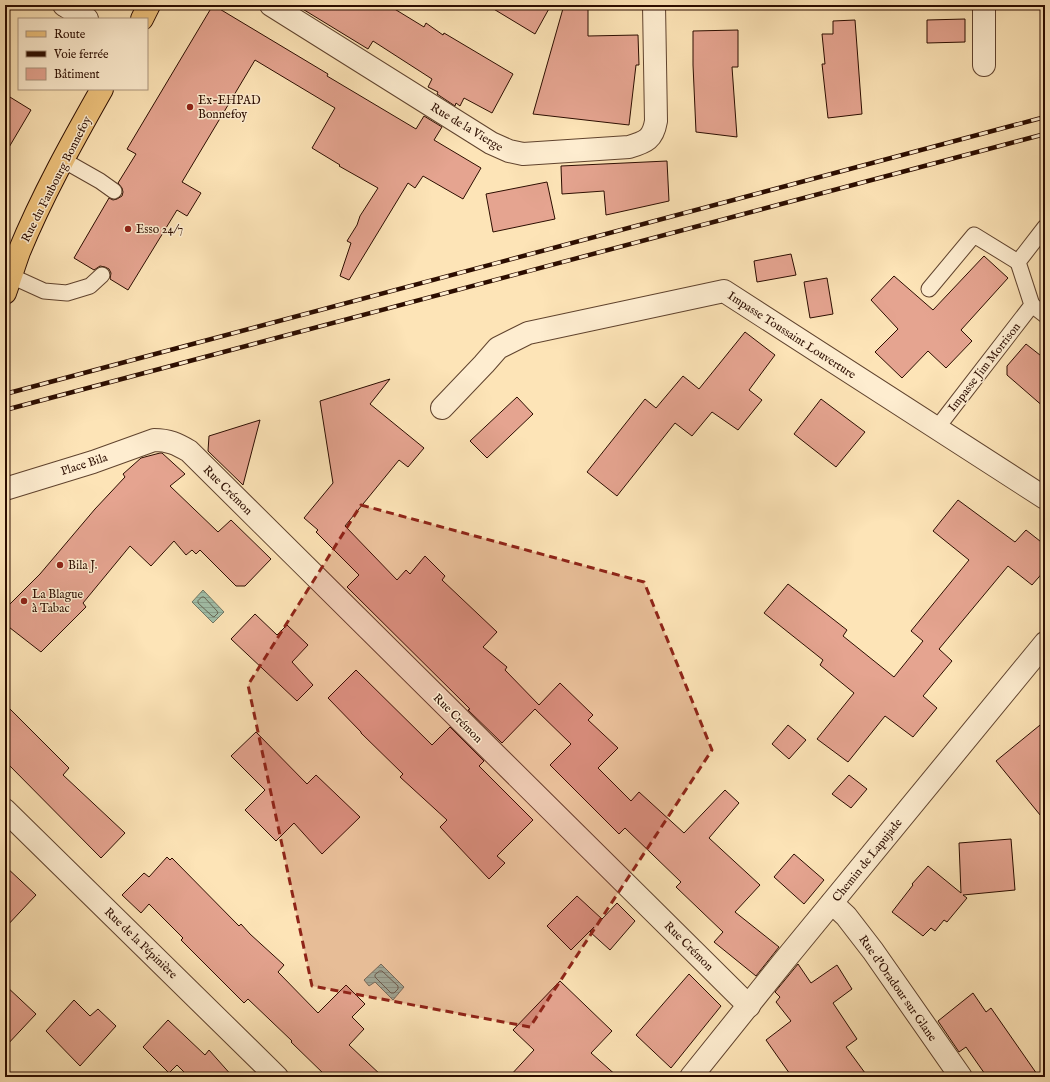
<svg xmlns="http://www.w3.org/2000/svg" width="1050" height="1082" font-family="'IM FELL English',serif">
<defs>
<pattern id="water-rules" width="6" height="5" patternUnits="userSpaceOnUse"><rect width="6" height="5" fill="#a1bfa9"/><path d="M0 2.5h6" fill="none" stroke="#8ba390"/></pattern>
</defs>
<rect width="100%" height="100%" fill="#fde4b7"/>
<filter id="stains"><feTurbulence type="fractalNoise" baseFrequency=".005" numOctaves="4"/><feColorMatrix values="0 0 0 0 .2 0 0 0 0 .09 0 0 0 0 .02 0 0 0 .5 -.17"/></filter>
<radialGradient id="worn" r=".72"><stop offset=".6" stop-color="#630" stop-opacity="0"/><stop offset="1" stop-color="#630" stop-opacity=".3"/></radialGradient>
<g fill="url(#water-rules)" stroke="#727865">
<polygon points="203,590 224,612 213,623 192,602"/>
<polygon points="381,964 404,987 393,1000 375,982 369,986 364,980"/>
</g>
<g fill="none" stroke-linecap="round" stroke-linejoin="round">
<g stroke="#666654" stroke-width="1">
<polygon points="202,597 204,597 217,611 218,613 214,617 212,616 198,603 198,601"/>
<polygon points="380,971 382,971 398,986 398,989 394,993 391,993 375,977 375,975"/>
</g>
</g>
<g fill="#e5a490" stroke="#2c0d00">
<polygon points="213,5 328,74 327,76 416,129 424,116 442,127 434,140 481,168 463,199 423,176 415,188 408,183 349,280 340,276 351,243 347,241 357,225 360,216 378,188 339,166 340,165 312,148 335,108 255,60 182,182 201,193 187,216 177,210 128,290 110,279 111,273 109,269 105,267 100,266 94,270 74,258 109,198 113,200 117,199 122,196 123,192 122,188 118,183 136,154 127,149"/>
<polygon points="296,5 388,5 424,27 426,23 443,35 444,33 513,74 492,113 464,98 460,106 456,103 455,106 437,94 438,92 428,87 432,79 373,41 368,49"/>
<polygon points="487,5 551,5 535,34"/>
<polygon points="564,5 588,5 588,36 638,35 639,65 636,65 629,125 533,114"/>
<polygon points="965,19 965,42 927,43 927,20"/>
<polygon points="855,20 862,114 828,118 822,64 825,64 822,34 833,34 833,21"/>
<polygon points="738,30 738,67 732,67 737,137 696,132 693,65 693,31"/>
<polygon points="5,94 31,110 5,154"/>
<polygon points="667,161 669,201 606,215 604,191 562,194 561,166"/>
<polygon points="547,182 555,219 493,232 486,194"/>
<polygon points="791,254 796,275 757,282 754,261"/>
<polygon points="984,256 1008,278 961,330 972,341 946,368 928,351 902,378 875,352 898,329 871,300 894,276 933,310"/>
<polygon points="827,278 833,314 810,318 804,282"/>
<polygon points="745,332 775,355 749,390 762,400 738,430 712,412 692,436 675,423 617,496 587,472 645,399 656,408 683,376 699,389"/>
<polygon points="1026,344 1045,359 1045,408 1007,375 1007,366"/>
<polygon points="390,379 370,404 424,448 408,467 399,460 345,526 397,580 406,570 410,574 425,556 445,576 442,580 497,632 483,647 507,667 505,670 539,705 560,683 593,715 588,720 618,748 598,768 631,801 639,792 684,833 725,790 739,803 709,838 760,885 735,912 779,947 756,976 714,942 723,932 676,887 681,882 625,828 619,834 550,765 571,744 535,709 502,743 468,710 470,709 347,587 359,575 316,532 318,530 304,518 333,483 320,401"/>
<polygon points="517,397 533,414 487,458 470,441"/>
<polygon points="821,399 865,432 836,467 794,434"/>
<polygon points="260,420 243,485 208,451 209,436"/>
<polygon points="160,453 162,453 185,474 170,486 218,532 231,520 271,559 245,586 236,586 200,550 196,554 192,550 186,555 174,541 151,566 130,546 83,603 86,607 41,652 5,624 5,609 40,574 95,509 125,477 123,474 141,458"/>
<polygon points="958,500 1015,542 1026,530 1045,545 1045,570 1032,585 1008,566 939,649 952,661 923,696 937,708 913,737 885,716 848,762 817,739 854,693 820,665 823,660 764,613 788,584 847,630 843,636 894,677 923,641 911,631 969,560 933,531"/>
<polygon points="255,614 277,635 287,625 308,645 292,662 313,685 297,701 231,639"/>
<polygon points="356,670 432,745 450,727 484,761 479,766 533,820 497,856 505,863 489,879 440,827 447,820 400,777 403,774 361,733 361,732 328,698"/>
<polygon points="5,704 69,768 63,775 125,833 101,858 5,761"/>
<polygon points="1045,721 1045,821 996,761"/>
<polygon points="788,725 806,740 789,759 772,744"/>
<polygon points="256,732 307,784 316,775 360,817 322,854 294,823 276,841 245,810 265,790 231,756"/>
<polygon points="849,775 867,789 851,808 832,794"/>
<polygon points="1011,839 1015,890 963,895 967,898 947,922 944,920 935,931 931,928 923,936 892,912 913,885 912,884 928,866 961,893 959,843"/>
<polygon points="794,854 824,880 804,904 774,877"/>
<polygon points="167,857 170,860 172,858 239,926 241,924 250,934 284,965 278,972 318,1013 346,985 365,1004 352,1017 364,1029 349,1045 383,1077 327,1077 291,1042 292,1041 248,999 244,1003 181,940 183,938 149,904 141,913 122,895 144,873 149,877"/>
<polygon points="5,866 36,895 5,928"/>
<polygon points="577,896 602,919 617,903 635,921 610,950 590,932 594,927 571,950 547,926"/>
<polygon points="798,964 811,983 837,965 852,989 833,1003 857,1039 846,1047 868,1077 792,1077 766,1040 791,1021 776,1002 780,997 775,992"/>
<polygon points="689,974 721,1006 671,1068 636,1035"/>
<polygon points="560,981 612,1031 591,1053 618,1077 509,1077 534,1050 513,1030"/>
<polygon points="5,985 36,1014 5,1047"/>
<polygon points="973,993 986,1012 991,1008 1039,1077 987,1077 966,1047 959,1052 938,1021"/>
<polygon points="74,1000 90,1016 98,1009 116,1026 80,1066 46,1031"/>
<polygon points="168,1020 205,1055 209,1050 233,1077 184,1077 186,1074 177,1065 169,1073 143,1047"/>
</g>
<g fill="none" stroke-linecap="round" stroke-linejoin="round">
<g stroke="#60432e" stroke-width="17">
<g id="service">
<polyline points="63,160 100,181 114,191"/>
<polyline points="11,276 44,291 67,293 90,286 102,275"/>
<polyline points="929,289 974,235 1018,262"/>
<polyline points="1032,305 1045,315"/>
<polyline points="937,428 1032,305 1018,262 1045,227"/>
</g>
</g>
<g stroke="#60432e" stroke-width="24">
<g id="minor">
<polyline points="64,5 87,19"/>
<path d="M271 5 491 143 509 151 523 154 629 147C646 142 653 139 656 121L654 5"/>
<polyline points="984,5 984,65"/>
<polyline points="442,408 484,364 498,348 528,333 724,291 1045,498"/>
<path d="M5 489 93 462 154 440C169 440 177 444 189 451L749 1006"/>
<polyline points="5,810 277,1077"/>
<polyline points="832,903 846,916 873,951 961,1077"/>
<polyline points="691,1077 784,961 1045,643"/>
</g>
</g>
<g stroke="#2c0d00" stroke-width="24">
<g id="primary">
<polyline points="142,19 149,5"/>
<path d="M5 293C10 279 14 266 19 252 42 196 72 142 102 89"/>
</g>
</g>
<use href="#service" stroke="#feedd0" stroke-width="15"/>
<use href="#minor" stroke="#feedd0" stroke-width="22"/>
<use href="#primary" stroke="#eec27c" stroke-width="22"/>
<g stroke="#2c0d00" stroke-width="4.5">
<g id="rail">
<polyline points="5,394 1045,117"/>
<polyline points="5,410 1045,134"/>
</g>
</g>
<use href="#rail" stroke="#feedd0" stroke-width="3" stroke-dasharray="9" stroke-linecap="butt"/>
</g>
<path fill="#8f2418" fill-opacity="0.2" stroke="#8f2418" stroke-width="3" stroke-dasharray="8 5" stroke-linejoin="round" d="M361 505 644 582 712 750 530 1027 312 986 248 685Z"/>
<g fill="#8f2418" stroke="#feedd0" stroke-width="1.5">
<circle cx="190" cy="107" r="4"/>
<circle cx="128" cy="229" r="4"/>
<circle cx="60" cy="565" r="4"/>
<circle cx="24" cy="601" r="4"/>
</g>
<g text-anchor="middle" stroke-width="3" stroke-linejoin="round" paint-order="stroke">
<g font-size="12" fill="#2c0d00" stroke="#feedd0" text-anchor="start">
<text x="198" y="104">Ex-EHPAD<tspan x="198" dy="14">Bonnefoy</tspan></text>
<text x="136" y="233">Esso 24/7</text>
<text x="68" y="569">Bila J.</text>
<text x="32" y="598">La Blague<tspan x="32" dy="14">à Tabac</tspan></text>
</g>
<g font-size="12" fill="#2c0d00" stroke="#feedd0">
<text transform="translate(467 127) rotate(31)" y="4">Rue de la Vierge</text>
<text transform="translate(56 179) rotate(-63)" y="4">Rue du Faubourg Bonnefoy</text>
<text transform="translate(792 335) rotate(33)" y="4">Impasse Toussaint Louverture</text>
<text transform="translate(984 367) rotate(-52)" y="4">Impasse Jim Morrison</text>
<text transform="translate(84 464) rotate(-18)" y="4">Place Bila</text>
<text transform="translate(228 490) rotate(45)" y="4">Rue Crémon</text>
<text transform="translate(458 718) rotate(45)" y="4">Rue Crémon</text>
<text transform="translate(867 860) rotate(-51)" y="4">Chemin de Lapujade</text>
<text transform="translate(141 943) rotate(44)" y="4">Rue de la Pépinière</text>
<text transform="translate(689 946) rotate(45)" y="4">Rue Crémon</text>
<text transform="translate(898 988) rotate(55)" y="4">Rue d'Oradour sur Glane</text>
</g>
</g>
<rect width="1050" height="1082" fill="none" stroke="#fde4b7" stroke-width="20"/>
<rect x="6" y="6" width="1038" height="1070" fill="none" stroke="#2c0d00" stroke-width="2"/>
<rect x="10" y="10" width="1030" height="1062" fill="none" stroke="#2c0d00"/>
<rect x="18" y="18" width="130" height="72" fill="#feedd0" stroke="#aa937d"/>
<rect x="26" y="31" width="20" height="6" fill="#eec27c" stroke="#aa937d"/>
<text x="54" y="38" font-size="12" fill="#2c0d00">Route</text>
<rect x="26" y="51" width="20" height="6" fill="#2c0d00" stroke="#aa937d"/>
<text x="54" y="58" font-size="12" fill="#2c0d00">Voie ferrée</text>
<rect x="26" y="68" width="20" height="12" fill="#e5a490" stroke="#aa937d"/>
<text x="54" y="78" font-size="12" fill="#2c0d00">Bâtiment</text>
<rect width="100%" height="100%" filter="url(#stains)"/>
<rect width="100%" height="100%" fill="url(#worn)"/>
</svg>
